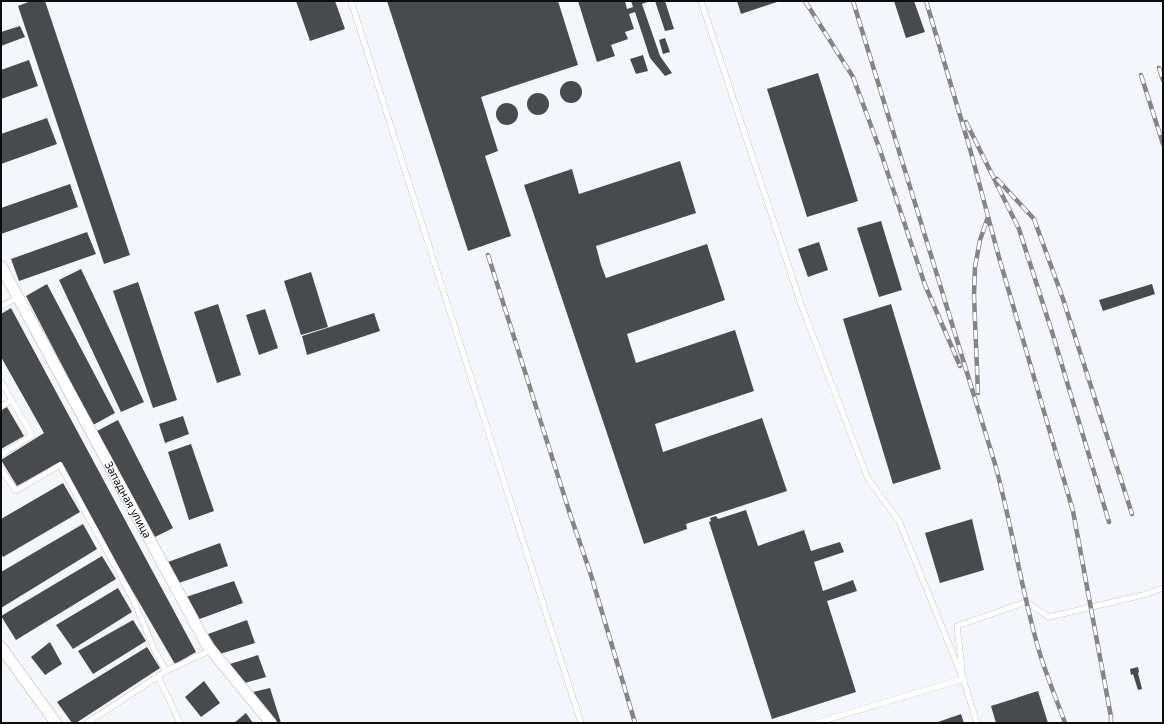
<svg xmlns="http://www.w3.org/2000/svg" width="1164" height="724" font-family="'Noto Sans',sans-serif">
<rect width="100%" height="100%" fill="#f4f6fb"/>
<g fill="#484a4e">
<polygon points="31,1 45,1 130,255 104,264 18,6"/>
<polygon points="296,1 335,1 345,29 310,41"/>
<polygon points="387,1 558,1 578,65 481,97 498,151 485,156 511,236 468,251"/>
<polygon points="578,1 625,1 627,9 633,7 631,1 650,1 642,4 660,56 672,73 665,76 650,58 635,12 629,14 634,29 625,32 628,39 611,45 615,56 597,62"/>
<polygon points="655,1 665,1 674,29 665,31"/>
<polygon points="737,1 780,1 741,14"/>
<polygon points="894,1 914,1 925,32 906,38"/>
<polygon points="20,26 25,37 1,46 1,32"/>
<polygon points="665,38 670,52 663,54 659,40"/>
<polygon points="643,55 648,71 636,74 630,59"/>
<polygon points="29,60 38,86 1,99 1,70"/>
<polygon points="818,73 858,201 807,217 767,89"/>
<circle cx="571" cy="92" r="11"/>
<circle cx="538" cy="104" r="11"/>
<circle cx="507" cy="114" r="11"/>
<polygon points="47,118 57,144 1,164 1,134"/>
<polygon points="680,161 696,213 596,246 601,265 606,278 707,244 725,300 627,334 636,363 735,330 754,391 655,424 663,452 762,418 787,491 686,524 687,529 644,544 524,185 572,169 579,194"/>
<polygon points="70,184 78,207 1,234 1,208"/>
<polygon points="881,221 902,290 879,297 857,228"/>
<polygon points="87,232 96,254 19,281 11,259"/>
<polygon points="819,242 828,270 808,277 798,249"/>
<polygon points="81,269 144,402 121,412 59,280"/>
<polygon points="311,272 328,327 301,335 284,281"/>
<polygon points="138,282 177,400 153,408 113,291"/>
<polygon points="47,284 115,413 93,425 26,296"/>
<polygon points="1152,284 1155,294 1103,311 1099,300"/>
<polygon points="218,304 241,375 217,383 194,312"/>
<polygon points="891,304 941,469 893,484 843,319"/>
<polygon points="11,308 196,652 175,664 58,463 17,486 1,460 44,433 1,357 1,314"/>
<polygon points="265,309 278,348 259,355 246,315"/>
<polygon points="374,313 380,331 307,355 302,336"/>
<polygon points="7,407 24,436 1,449 1,410"/>
<polygon points="183,416 189,434 165,443 159,424"/>
<polygon points="118,420 173,528 153,538 95,432"/>
<polygon points="191,444 214,511 189,520 168,452"/>
<polygon points="63,483 80,512 3,557 1,553 1,519"/>
<polygon points="746,510 758,546 804,530 811,551 840,542 844,552 814,562 823,591 853,580 857,591 827,601 856,692 772,719 709,522 711,521 710,518 716,516 718,519"/>
<polygon points="972,519 984,570 940,583 925,533"/>
<polygon points="83,524 97,549 1,608 1,572"/>
<polygon points="220,543 228,566 176,584 168,562"/>
<polygon points="102,556 116,579 16,640 1,616"/>
<polygon points="234,581 243,603 197,620 186,597"/>
<polygon points="118,588 132,612 73,649 56,625"/>
<polygon points="133,620 146,641 93,674 78,651"/>
<polygon points="247,620 255,643 220,654 208,634"/>
<polygon points="50,642 62,664 45,675 31,657"/>
<polygon points="147,647 160,668 76,723 72,723 57,702"/>
<polygon points="258,655 266,677 245,683 230,664"/>
<polygon points="1138,667 1139,672 1138,673 1142,689 1138,690 1133,674 1131,675 1130,669"/>
<polygon points="204,681 220,703 201,717 185,697"/>
<polygon points="270,688 281,723 273,723 260,704 253,692"/>
<polygon points="1038,691 1048,723 996,723 991,706"/>
<polygon points="246,713 253,723 234,723"/>
<polygon points="961,714 964,723 935,723"/>
</g>
<g fill="none" stroke-linecap="round" stroke-linejoin="round">
<g stroke="#abadb2" stroke-width="6">
<g id="service">
<polyline points="351,1 581,723"/>
<polyline points="701,1 802,307 868,479 899,521 963,679 977,723"/>
<polyline points="1,307 18,297"/>
<polyline points="1,382 32,435 1,455"/>
<polyline points="1,407 12,400"/>
<polyline points="1,469 16,491 60,465 134,601 154,649 166,671 211,650"/>
<polyline points="158,676 180,723"/>
<polyline points="87,723 166,671"/>
<polyline points="816,723 963,679 957,626 1026,602 1049,617 1143,595 1163,588"/>
</g>
</g>
<g stroke="#abadb2" stroke-width="12">
<g id="minor">
<path id="s1" d="M1 266 207 645 271 723"/>
<polyline points="1,647 56,723"/>
</g>
</g>
<use href="#service" stroke="#fff" stroke-width="5.5"/>
<use href="#minor" stroke="#fff" stroke-width="11"/>
<g stroke="#848589" stroke-width="4.5">
<g id="rail">
<polyline points="805,1 853,77 880,150 925,285 960,366"/>
<path d="M853 1 995 464C1011 522 1020 582 1036 640 1043 668 1055 695 1065 723"/>
<polyline points="926,1 970,149 998,254 1073,511 1111,717 1111,723"/>
<polyline points="1159,68 1163,80"/>
<polyline points="1141,75 1163,144"/>
<polyline points="966,122 1019,229 1052,332 1109,522"/>
<polyline points="997,179 1034,219 1062,296 1132,514"/>
<polyline points="488,255 570,514 591,575 635,723"/>
<polyline points="978,393 974,296 975,267 980,240 988,217"/>
</g>
</g>
<use href="#rail" stroke="#fff" stroke-width="3" stroke-dasharray="9" stroke-linecap="butt"/>
</g>
<g text-anchor="middle" stroke-width="4" stroke-linejoin="round" paint-order="stroke">
<g font-size="11" fill="#0b0c0e" stroke="#fff">
<text dy="4" stroke="none"><textPath href="#s1" startOffset="266">Западная улица</textPath></text>
</g>
</g>
<rect width="1164" height="724" fill="none" stroke="#0b0c0e" stroke-width="4"/>
</svg>
